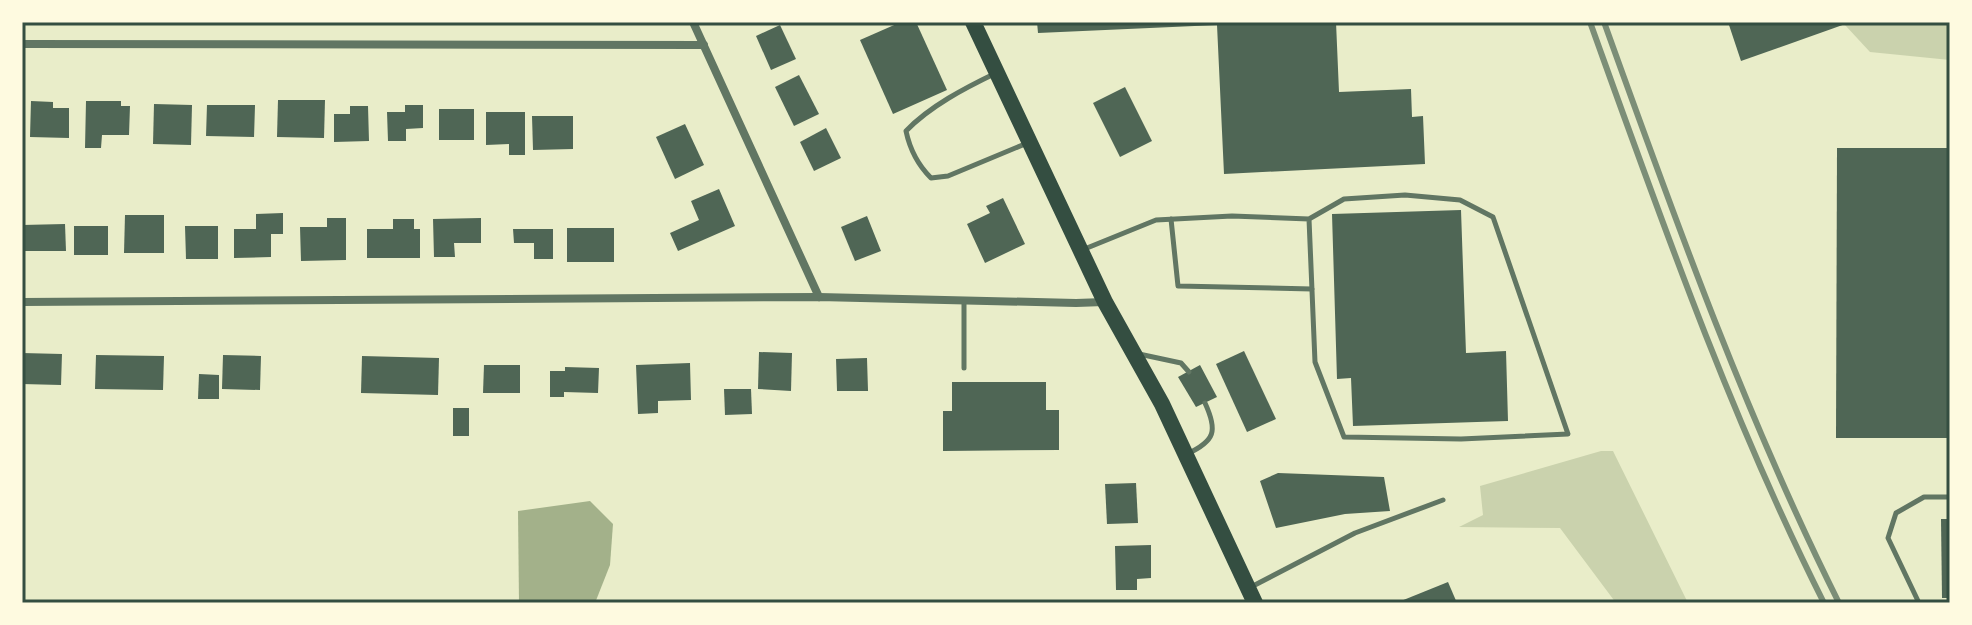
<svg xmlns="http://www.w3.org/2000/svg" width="1972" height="625" font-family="Rubik,sans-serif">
<rect width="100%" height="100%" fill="#e9edc9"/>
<g fill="#cad2ad">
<polygon points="1852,22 1950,22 1950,60 1870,52 1845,25"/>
<polygon points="1601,451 1613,451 1688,603 1616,603 1560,528 1459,527 1483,515 1480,486"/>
</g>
<polygon fill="#a3b18a" points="590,501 613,524 610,565 595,603 519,603 518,511"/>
<g fill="#4f6655">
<polygon points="901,22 916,22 947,90 893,114 860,40"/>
<polygon points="1037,22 1336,22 1339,92 1411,89 1412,117 1423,116 1425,164 1224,174 1217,25 1038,33"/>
<polygon points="1728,22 1851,22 1741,61"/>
<polygon points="780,25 796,59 771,70 756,36"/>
<polygon points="799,75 819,114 794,126 775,87"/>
<polygon points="1125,87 1152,141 1120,157 1093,103"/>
<polygon points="278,100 325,100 324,138 277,137"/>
<polygon points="31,101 53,102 53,108 69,108 69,138 30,137"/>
<polygon points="86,101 121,101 121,106 130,106 129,135 102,135 101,148 85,148"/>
<polygon points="154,104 192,105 191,145 153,144"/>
<polygon points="207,105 255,105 254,137 206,136"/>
<polygon points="405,105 423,105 423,128 406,129 406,141 388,141 387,112 405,112"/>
<polygon points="350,106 368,106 369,141 334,142 334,114 350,114"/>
<rect x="439" y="109" width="35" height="31"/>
<polygon points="486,112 525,112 525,155 509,155 509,144 486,145"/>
<polygon points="532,116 573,116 573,149 533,150"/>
<polygon points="685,124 704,165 675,179 656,137"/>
<polygon points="826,128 841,158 814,171 800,142"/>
<polygon points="1837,148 1950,148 1950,438 1836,438"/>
<polygon points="719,189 735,226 678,251 670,233 699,220 691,201"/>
<polygon points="1003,198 1025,244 985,263 967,224 990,213 986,206"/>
<polygon points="1461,210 1466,353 1506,351 1508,421 1353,426 1351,378 1337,379 1332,214"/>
<polygon points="283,213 283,234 271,234 271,257 234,258 234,229 256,229 256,214"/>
<polygon points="125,215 164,215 164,253 124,253"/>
<polygon points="867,216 881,251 855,261 841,227"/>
<polygon points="327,218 346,218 346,260 301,261 300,227 327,227"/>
<polygon points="481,218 481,243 454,243 455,257 434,257 433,219"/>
<polygon points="393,219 414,219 414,229 420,229 420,258 367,258 367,229 393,229"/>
<polygon points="65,224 66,251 22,251 22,225"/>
<rect x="74" y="226" width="34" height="29"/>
<polygon points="185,226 218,226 218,259 186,259"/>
<rect x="567" y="228" width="47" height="34"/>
<polygon points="513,229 553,229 553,259 534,259 534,243 514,243"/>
<polygon points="1244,351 1276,419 1247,432 1216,364"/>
<polygon points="759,352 792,353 791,391 758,389"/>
<polygon points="22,353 62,354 61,385 22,384"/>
<polygon points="96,355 164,356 163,390 95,389"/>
<polygon points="223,355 261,356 260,390 222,389"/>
<polygon points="362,356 439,358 438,395 361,393"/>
<polygon points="867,358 868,391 837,391 836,359"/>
<polygon points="690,363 691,400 658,401 658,413 638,414 636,365"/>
<polygon points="484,365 520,365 520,393 483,393"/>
<polygon points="1200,365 1217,397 1196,407 1178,377"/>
<polygon points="565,367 599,368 598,393 564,392 564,397 550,397 550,371 565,371"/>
<polygon points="199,374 219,375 219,399 198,399"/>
<polygon points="952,382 1046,382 1046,410 1059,410 1059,450 943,451 943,411 952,411"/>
<polygon points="724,389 751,389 752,414 725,415"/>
<rect x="453" y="408" width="16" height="28"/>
<polygon points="1278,473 1384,477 1390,511 1345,514 1276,528 1260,481"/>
<polygon points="1136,483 1138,523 1107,524 1105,484"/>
<polygon points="1941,519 1950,519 1950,598 1942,598"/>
<polygon points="1151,545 1151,578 1137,579 1137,590 1116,590 1115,546"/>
<polygon points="1448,582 1457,603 1396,603"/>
</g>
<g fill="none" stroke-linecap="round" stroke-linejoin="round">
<g stroke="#617663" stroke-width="5">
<path d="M996 73C965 88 930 106 906 131 910 150 917 164 931 178L948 176 1025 144"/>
<polyline points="1171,219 1178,286 1312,289"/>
<polyline points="1082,250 1156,220 1232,216 1309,219 1315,362 1344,437 1461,439 1568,434 1493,217 1460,200 1405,195 1344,199 1309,219"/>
<polyline points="964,301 964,368"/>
<polyline points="1139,354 1181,363 1189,372"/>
<path d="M1187 454C1215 441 1218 431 1205 403"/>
<polyline points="1251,587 1355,533 1443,500"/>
<polyline points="1919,603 1888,538 1896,513 1924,497 1950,497"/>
</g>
<g stroke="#617663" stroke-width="8">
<polyline points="693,22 819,297"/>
<polyline points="22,44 704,45"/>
<polyline points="22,302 819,297 1076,303 1104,302"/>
</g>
<polyline stroke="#344e41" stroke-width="16" points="973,22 1105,302 1162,404 1255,603"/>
<g stroke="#7c8e77" stroke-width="6">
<path d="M1590 22C1661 219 1730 416 1824 603"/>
<path d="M1604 22C1675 219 1745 415 1839 603"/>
</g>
</g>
<rect width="1972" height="625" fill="none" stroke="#fefae0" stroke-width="48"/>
<rect x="24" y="24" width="1924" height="577" fill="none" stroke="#344e41" stroke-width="3"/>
</svg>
